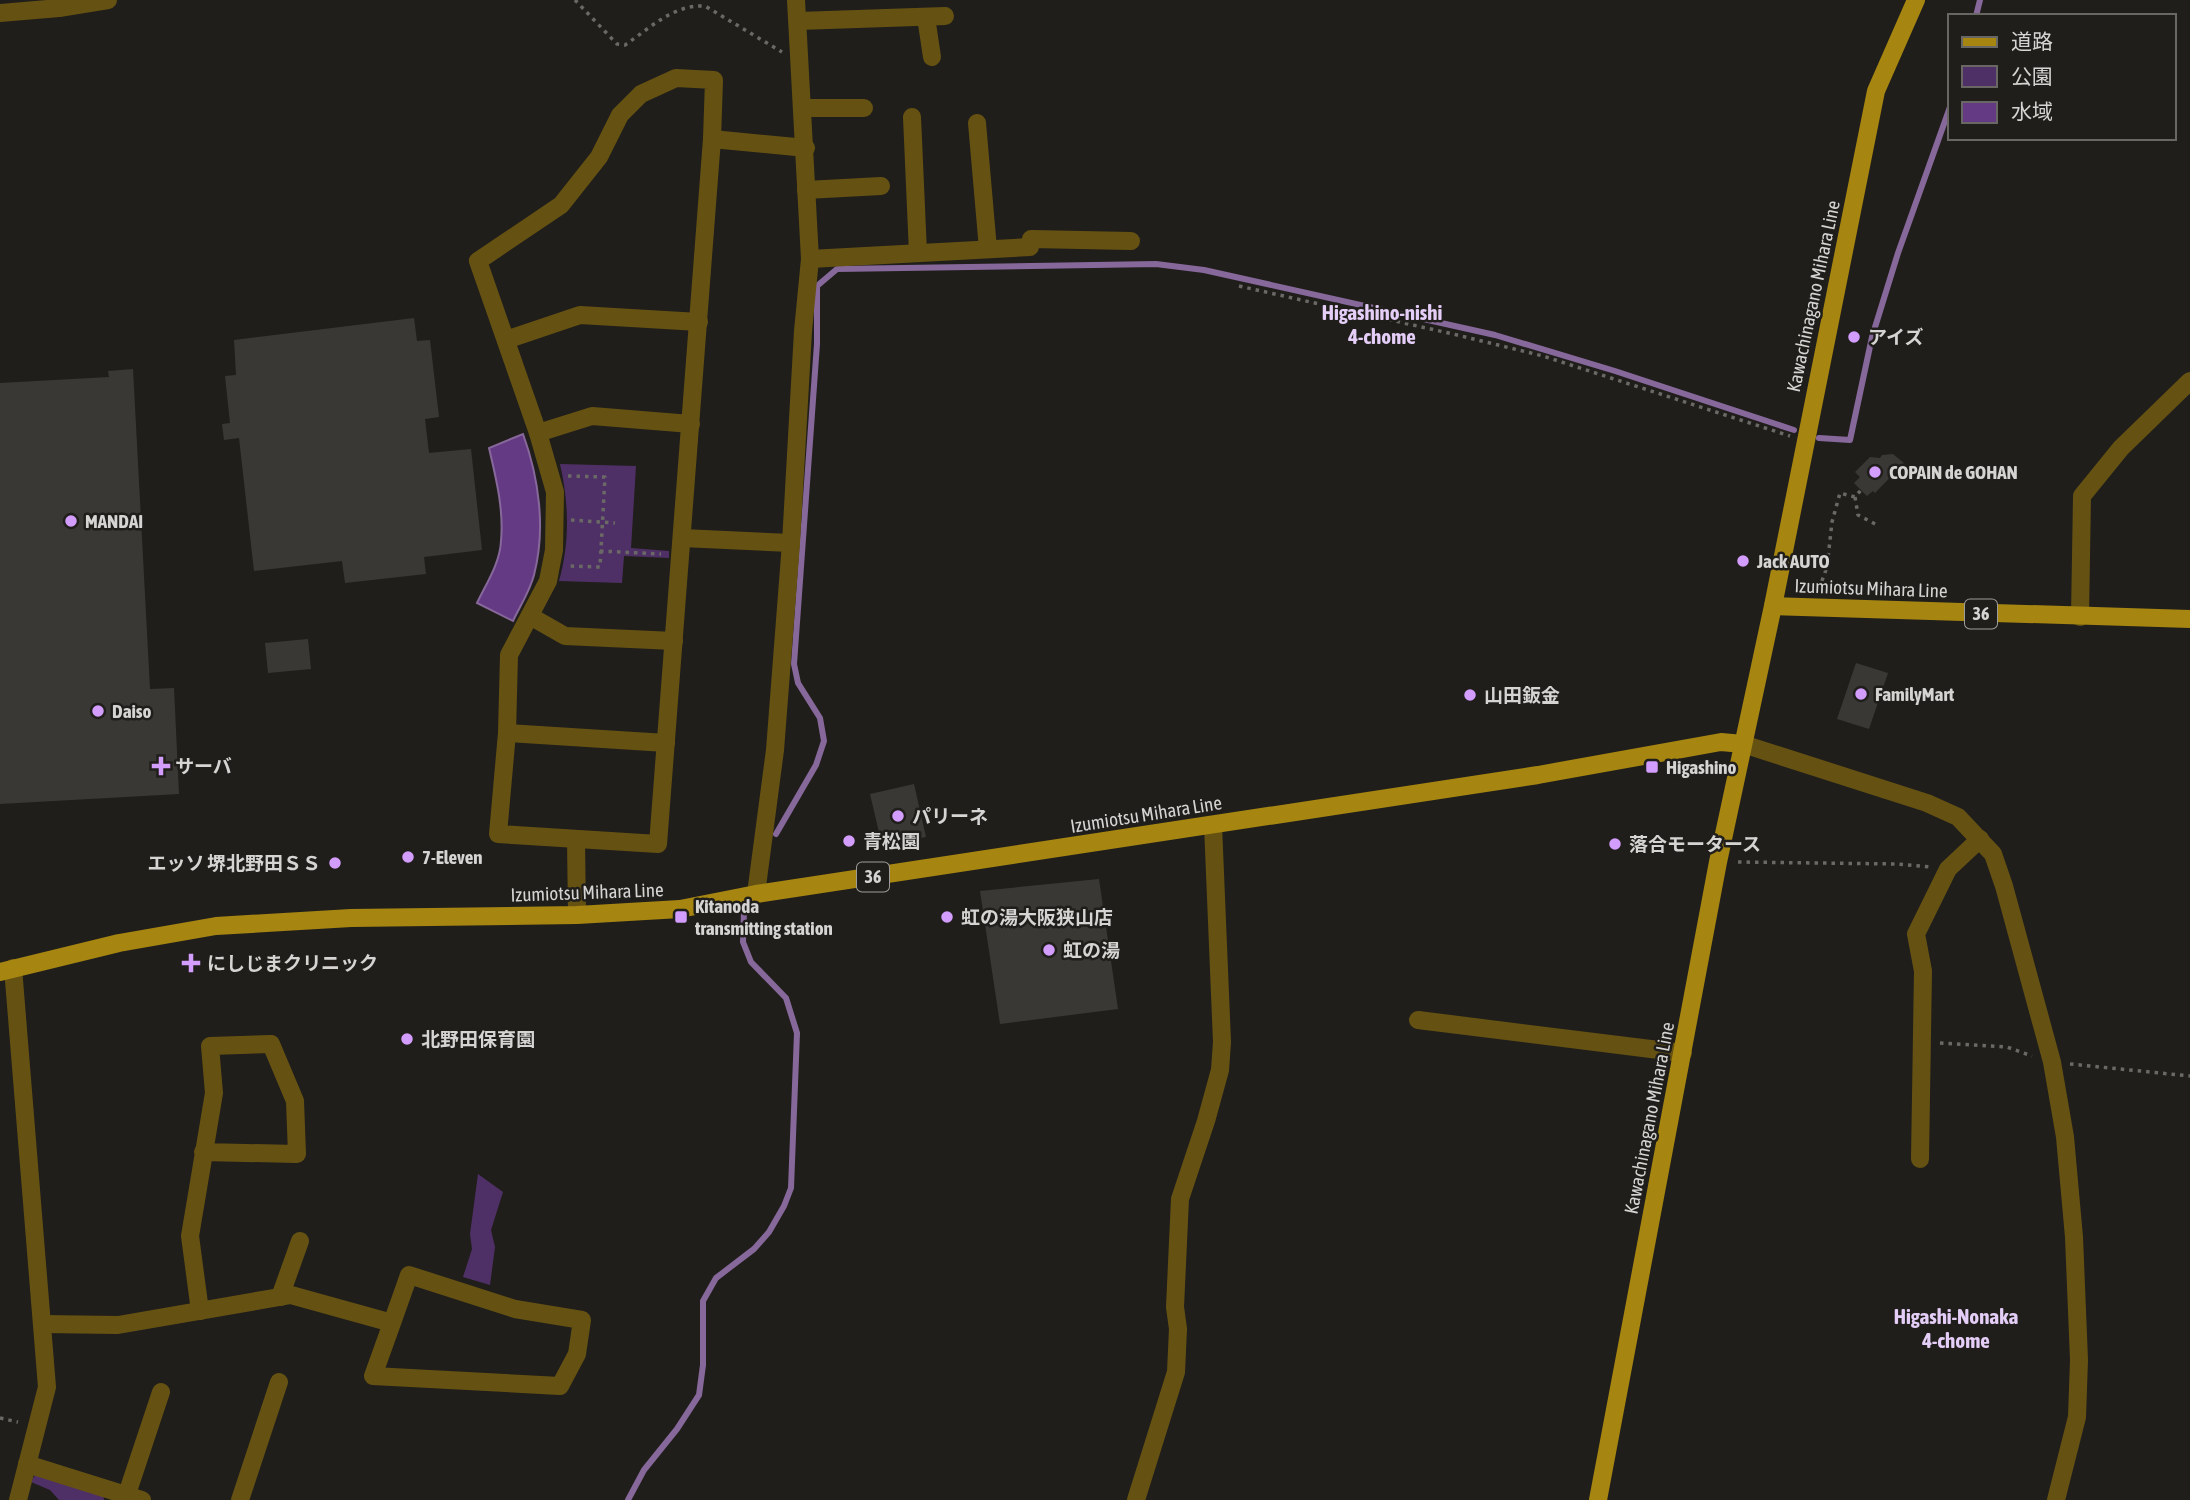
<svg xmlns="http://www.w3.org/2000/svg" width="2190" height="1500" font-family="'Asap Condensed','Noto Sans JP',sans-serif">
<rect width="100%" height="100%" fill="#201e1b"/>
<g fill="#4f3066">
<path d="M560 464 636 466 631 548 669 551V558L624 556 622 583 559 581C570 542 569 503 560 464Z"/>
<polygon points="478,1174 503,1192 491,1230 495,1247 490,1285 463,1277 472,1249 470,1234"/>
<polygon points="36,1473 103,1494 104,1500 59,1500 50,1490 31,1482"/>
</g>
<path fill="#653a84" stroke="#87689b" stroke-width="2" d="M523 434C539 478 546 529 534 575 530 591 520 606 513 621L477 603C486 584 500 563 501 541 504 510 496 478 489 448Z"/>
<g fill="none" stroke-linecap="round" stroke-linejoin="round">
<g stroke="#87689b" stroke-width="6">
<polyline points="1976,16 1980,0"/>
<polyline points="1819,438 1850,440 1872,337 1898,253 1950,107"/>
<polyline points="776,834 816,765 824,741 820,718 798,683 794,664 817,344 817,286 837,269 1156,264 1204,270 1495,335 1615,371 1794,430"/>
<polyline points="628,1500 644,1470 677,1429 699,1395 703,1365 703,1301 716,1278 754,1249 769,1232 784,1206 791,1188 797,1033 786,998 751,962 743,942 744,911"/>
</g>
</g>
<g fill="#3a3835">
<polygon points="414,318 417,341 430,340 439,417 425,419 429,453 471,449 482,550 424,557 426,574 345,583 342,561 254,571 239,438 224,440 222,424 230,423 225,376 236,375 234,340"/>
<polygon points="133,369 150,689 174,688 179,794 0,804 0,383 109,377 108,371"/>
<polygon points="1893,454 1904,463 1875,493 1873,491 1867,496 1854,483 1860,477 1855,472 1870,457 1880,458 1882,455"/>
<polygon points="308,639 311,669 268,673 265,643"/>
<polygon points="1856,663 1888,673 1869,729 1837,719"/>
<polygon points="914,784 926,837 882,845 870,794"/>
<polygon points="1099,879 1118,1009 1000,1024 980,891"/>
</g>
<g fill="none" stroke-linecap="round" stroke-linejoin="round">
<g stroke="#6b6966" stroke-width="3.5" stroke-dasharray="3.5 5" stroke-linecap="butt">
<path d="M575 0 617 44 625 45C650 28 674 4 705 6L782 52"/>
<polyline points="1239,286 1453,334 1543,356 1790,436"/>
<polyline points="568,476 605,477 600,567 568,566"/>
<polyline points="1855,497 1858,515 1879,526"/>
<polyline points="571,520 615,523"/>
<polyline points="600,551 661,554"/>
<polyline points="1819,589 1827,567 1832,522 1840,493 1855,497 1861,490"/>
<polyline points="1738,862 1896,864 1930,867"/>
<polyline points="1940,1043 2007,1047 2032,1056"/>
<polyline points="2070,1064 2190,1076"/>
<polyline points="0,1418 18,1422"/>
</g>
<g stroke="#655212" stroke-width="18">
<polyline points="0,13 59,8 108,0"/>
<polyline points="926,17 932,57"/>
<polyline points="798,21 945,16"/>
<polygon points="676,78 714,80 712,139 658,844 498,834 507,733 509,655 548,581 554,550 555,492 538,433 478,261 561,205 599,157 620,115 641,94"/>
<polyline points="803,108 864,108"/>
<polyline points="912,117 918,253"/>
<polyline points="977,123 988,249"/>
<polyline points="712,139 806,148"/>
<polyline points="806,190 881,186"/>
<polyline points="810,259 1030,247 1031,239 1131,241"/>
<polyline points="506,340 580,315 699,322"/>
<polyline points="538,433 592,416 691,424"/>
<polyline points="682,538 791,543"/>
<polyline points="530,616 565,636 674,641"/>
<polyline points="2080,617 2082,496 2121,448 2190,381"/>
<polyline points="507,733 666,743"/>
<polyline points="1743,744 1927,803 1958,817 1993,854 2004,886 2052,1062 2065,1137 2074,1237 2079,1360 2077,1417 2056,1500"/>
<polyline points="576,840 577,915"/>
<polyline points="756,894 775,750 791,543 803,331 810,259 796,0"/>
<polyline points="13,968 47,1387 18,1500"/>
<polyline points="1418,1020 1683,1053"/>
<polyline points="1920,1159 1923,971 1916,934 1948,869 1980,839"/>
<polyline points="280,1297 300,1241"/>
<polyline points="200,1311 190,1236 214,1093 210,1046 271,1044 295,1101 297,1154 203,1152"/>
<polyline points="42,1324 118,1325 291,1295 392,1323 373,1376 560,1386 577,1354 582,1320 515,1309 409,1275 392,1323"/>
<polyline points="27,1464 142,1500"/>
<polyline points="125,1500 161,1392"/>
<polyline points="240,1500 279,1382"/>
<polyline points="1136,1500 1176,1372 1178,1329 1175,1307 1180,1199 1206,1121 1220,1070 1222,1042 1213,825"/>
</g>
<g stroke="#a68611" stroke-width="18">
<polyline points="1773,606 2190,619"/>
<polyline points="0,972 119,943 216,926 351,918 577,915 680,909 756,894 1538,775 1721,742 1743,744"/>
<polyline points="1598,1500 1718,862 1773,606 1876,91 1916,0"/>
</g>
</g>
<g fill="#d29dfd" stroke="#201e1b" stroke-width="2.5">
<circle cx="1854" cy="337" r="7"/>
<circle cx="1875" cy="472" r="7"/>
<circle cx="71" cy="521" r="7"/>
<circle cx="1743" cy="561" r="7"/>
<circle cx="1861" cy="694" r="7"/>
<circle cx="1470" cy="695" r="7"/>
<circle cx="98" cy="711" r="7"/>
<path d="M157.5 755.5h7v7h7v7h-7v7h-7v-7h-7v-7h7z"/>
<rect x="1645" y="760" width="14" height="14" rx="3.5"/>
<circle cx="898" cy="816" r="7"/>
<circle cx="849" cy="841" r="7"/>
<circle cx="1615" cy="844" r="7"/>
<circle cx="408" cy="857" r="7"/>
<circle cx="335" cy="863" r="7"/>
<rect x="674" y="910" width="14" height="14" rx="3.5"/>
<circle cx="947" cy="917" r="7"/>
<circle cx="1049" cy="950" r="7"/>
<path d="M187.5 952.5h7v7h7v7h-7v7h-7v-7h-7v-7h7z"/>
<circle cx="407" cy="1039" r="7"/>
</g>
<g text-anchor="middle" stroke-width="5" stroke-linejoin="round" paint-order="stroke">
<g fill="#201e1b" stroke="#9f9d9b" stroke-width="2">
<rect x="1965" y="599.5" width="32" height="29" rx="5"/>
<rect x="857" y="862.5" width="32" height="29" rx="5"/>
</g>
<g font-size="18" font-weight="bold" fill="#d5d4d2">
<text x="1981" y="620">36</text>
<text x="873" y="883">36</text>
</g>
<g font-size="19" fill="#d5d4d2" stroke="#201e1b">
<text transform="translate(1813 296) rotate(-78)" y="7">Kawachinagano Mihara Line</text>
<text transform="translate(1871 588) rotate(2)" y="7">Izumiotsu Mihara Line</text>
<text transform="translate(1146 814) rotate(-9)" y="7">Izumiotsu Mihara Line</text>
<text transform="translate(587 892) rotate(-2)" y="7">Izumiotsu Mihara Line</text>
<text transform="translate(1649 1118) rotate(-79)" y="7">Kawachinagano Mihara Line</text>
</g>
<g font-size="19" font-weight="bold" fill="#d5d4d2" stroke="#201e1b" text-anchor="start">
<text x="1868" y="344">アイズ</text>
<text x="1889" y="479">COPAIN de GOHAN</text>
<text x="85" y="528">MANDAI</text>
<text x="1757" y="568">Jack AUTO</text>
<text x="1875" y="701">FamilyMart</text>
<text x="1484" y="702">山田鈑金</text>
<text x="112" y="718">Daiso</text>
<text x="175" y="773">サーバ</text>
<text x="1666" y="774">Higashino</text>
<text x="912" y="823">パリーネ</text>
<text x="863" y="848">青松園</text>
<text x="1629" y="851">落合モータース</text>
<text x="422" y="864">7-Eleven</text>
<text x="321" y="870" text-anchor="end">エッソ 堺北野田ＳＳ</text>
<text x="695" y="913">Kitanoda<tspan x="695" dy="22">transmitting station</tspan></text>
<text x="961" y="924">虹の湯大阪狭山店</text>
<text x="1063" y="957">虹の湯</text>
<text x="207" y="970">にしじまクリニック</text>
<text x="421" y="1046">北野田保育園</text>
</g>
<g font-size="21" font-weight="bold" fill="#e4cef7" stroke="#201e1b">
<text x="1382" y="320">Higashino-nishi<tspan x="1382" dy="24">4-chome</tspan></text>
<text x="1956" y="1324">Higashi-Nonaka<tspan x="1956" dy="24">4-chome</tspan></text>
</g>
</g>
<rect x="1948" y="14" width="228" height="126" fill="#201e1b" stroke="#686764" stroke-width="2"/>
<rect x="1962" y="37" width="35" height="10" fill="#a68611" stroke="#686764" stroke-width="2"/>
<text x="2011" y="49" font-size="21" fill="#d5d4d2">道路</text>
<rect x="1962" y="66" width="35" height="21" fill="#4f3066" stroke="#686764" stroke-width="2"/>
<text x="2011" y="84" font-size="21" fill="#d5d4d2">公園</text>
<rect x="1962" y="102" width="35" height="21" fill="#653a84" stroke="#686764" stroke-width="2"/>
<text x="2011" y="119" font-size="21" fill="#d5d4d2">水域</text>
</svg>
